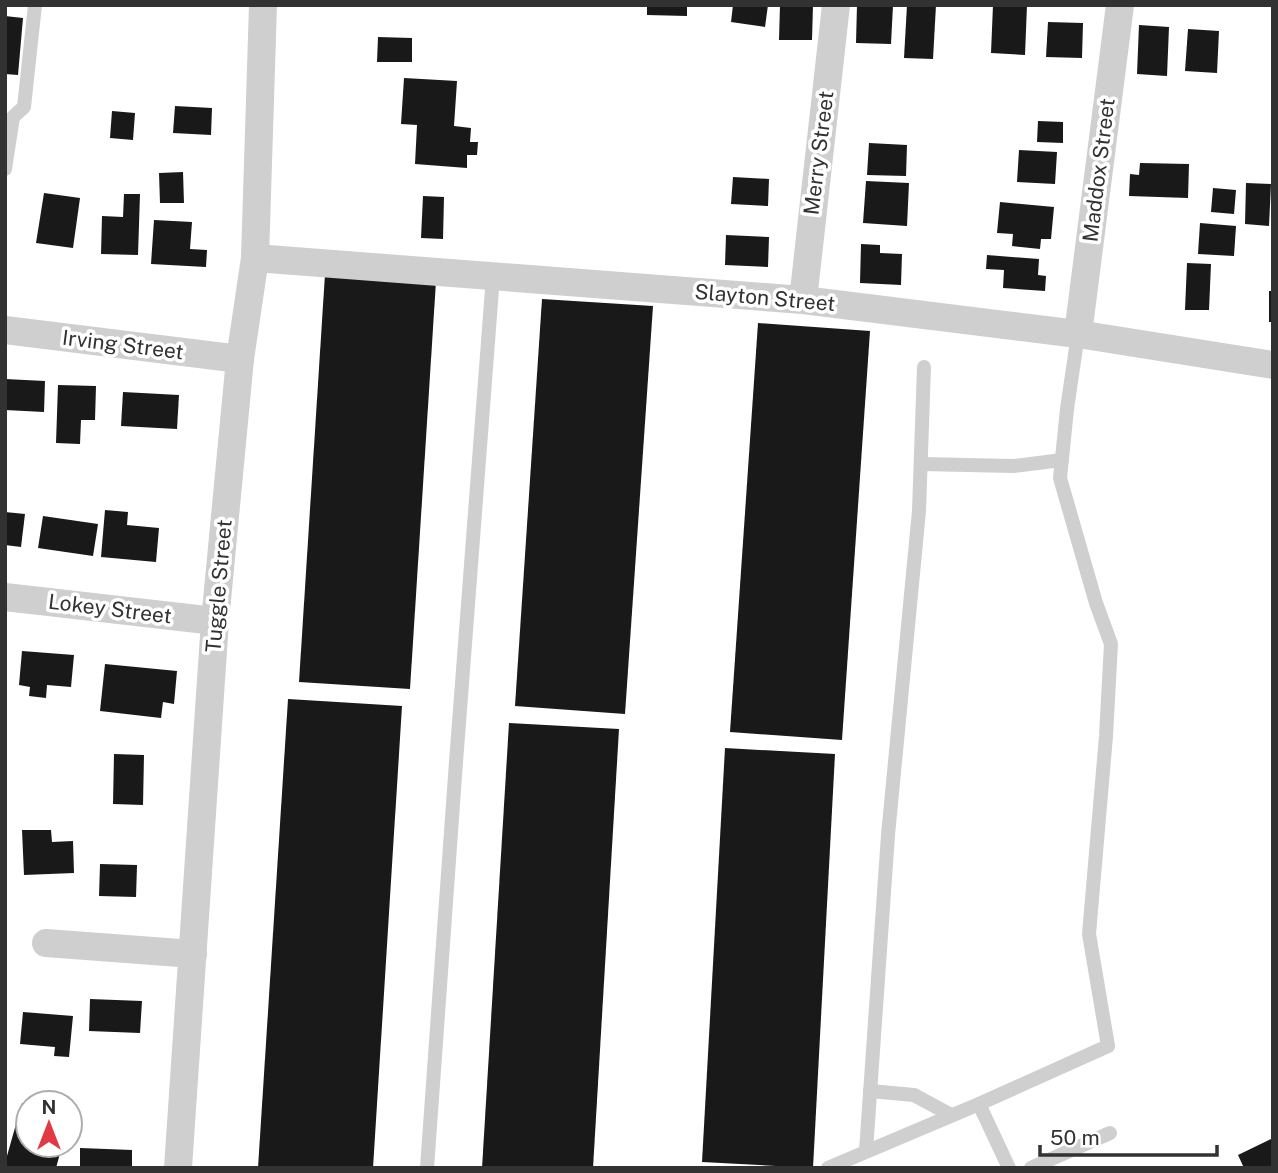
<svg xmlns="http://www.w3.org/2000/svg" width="1278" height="1173" font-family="'Public Sans',sans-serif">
<rect width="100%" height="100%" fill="#fff"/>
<g fill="#191919">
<polygon points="647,5 687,5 687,16 647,15"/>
<polygon points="733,5 768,5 765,27 731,22"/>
<polygon points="780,5 813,5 812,40 779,40"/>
<polygon points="857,5 893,5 891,44 856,43"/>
<polygon points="907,5 936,5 933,59 904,58"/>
<polygon points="993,5 1027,5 1025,55 991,53"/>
<polygon points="5,16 23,18 18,75 5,74"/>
<polygon points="1048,22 1083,23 1082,58 1046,57"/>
<polygon points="1139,25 1169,27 1167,76 1137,74"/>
<polygon points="1188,29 1219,31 1217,73 1185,71"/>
<polygon points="378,37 412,38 412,62 377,62"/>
<polygon points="404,78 457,81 454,126 471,128 470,142 478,142 477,155 467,155 467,168 415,164 417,125 401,124"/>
<polygon points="175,106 212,108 211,135 173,133"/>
<polygon points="112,111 135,113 133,140 110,138"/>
<polygon points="1038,121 1063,122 1063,143 1037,142"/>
<polygon points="869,143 907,145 906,176 867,175"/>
<polygon points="1019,150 1057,152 1055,184 1017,182"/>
<polygon points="1140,163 1189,164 1188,198 1129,196 1130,174 1139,175"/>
<polygon points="183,172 184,203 160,203 159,173"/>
<polygon points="733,177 769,179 768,206 731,204"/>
<polygon points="866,181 909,183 907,226 863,223"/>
<polygon points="1246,183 1271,184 1269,226 1245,224"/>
<polygon points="1213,188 1236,190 1234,214 1211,212"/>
<polygon points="44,193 80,198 73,248 36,243"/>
<polygon points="124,194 140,194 138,255 101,254 102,216 123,217"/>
<polygon points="423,196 444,197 443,239 421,238"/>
<polygon points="1000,202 1054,207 1051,239 1041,239 1040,249 1012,246 1013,234 997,233"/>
<polygon points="154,220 192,222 190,249 207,250 206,267 151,264"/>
<polygon points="1200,223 1236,226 1234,256 1198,254"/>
<polygon points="726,235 769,237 768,267 725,265"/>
<polygon points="861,244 880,245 880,253 902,254 901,285 860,283"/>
<polygon points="987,255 1039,259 1038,275 1046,276 1045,291 1003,288 1004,270 986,269"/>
<polygon points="1187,263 1211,264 1209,310 1185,310"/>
<polygon points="325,274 436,281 410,689 299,682"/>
<rect x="1269" y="291" width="4" height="31"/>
<polygon points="542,299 653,306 625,714 515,706"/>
<polygon points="758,323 870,331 842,740 730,732"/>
<polygon points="5,379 45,381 44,412 5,410"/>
<polygon points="58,385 96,386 95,420 81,420 80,444 56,443"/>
<polygon points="123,392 179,395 177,429 121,426"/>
<polygon points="105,510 128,512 127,525 159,528 156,562 101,557"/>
<polygon points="5,512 25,514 21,547 5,545"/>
<polygon points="43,516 98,524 93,556 38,548"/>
<polygon points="22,651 74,655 71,687 47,685 46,698 29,696 30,687 19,685"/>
<polygon points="105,664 177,671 174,704 163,702 161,718 100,711"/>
<polygon points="288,699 402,706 373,1168 258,1168"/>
<polygon points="509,723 619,729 593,1168 482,1168"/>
<polygon points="725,748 835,754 813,1168 702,1162"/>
<polygon points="114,754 144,755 143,805 113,804"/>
<polygon points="22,830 51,830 52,842 73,841 74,873 24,875"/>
<polygon points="100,864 137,865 136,897 99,896"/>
<polygon points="90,999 142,1001 140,1033 89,1031"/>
<polygon points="23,1012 73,1016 69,1057 54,1056 55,1047 20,1044"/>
<polygon points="22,1103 28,1105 28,1145 62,1146 56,1168 5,1168 5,1163"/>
<polygon points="1273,1138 1273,1168 1244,1168 1238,1155"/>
<polygon points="80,1148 132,1150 132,1168 80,1168"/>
</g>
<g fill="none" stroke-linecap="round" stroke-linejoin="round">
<g stroke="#cfcfcf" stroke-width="14">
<polyline points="5,169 13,117 24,107 35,5"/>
<polyline points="921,464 1014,466 1062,460"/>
<polyline points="870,1091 914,1095 951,1115"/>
<polyline points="979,1104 1009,1168"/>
<polyline points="866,1151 888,835 919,511 924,367"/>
<polyline points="427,1168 456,762 493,276"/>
<polyline points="828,1168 979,1104 1108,1046 1089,934 1106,736 1111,644 1096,603 1060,478 1067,409 1078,334"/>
<polyline points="1031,1168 1110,1133"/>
</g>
<g stroke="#cfcfcf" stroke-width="28">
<polyline points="255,258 803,300 1078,334 1273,365"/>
<polyline points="803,300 836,5"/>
<polyline points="5,330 240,359"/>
<polyline points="1078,334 1120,5"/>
<polyline points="5,597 215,621"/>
<polyline points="46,943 193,954"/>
<polyline points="178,1168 215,621 240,359 255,258 263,5"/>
</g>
</g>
<g text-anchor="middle" stroke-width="7" stroke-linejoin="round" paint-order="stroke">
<g font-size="21" fill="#323232" stroke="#fff">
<text transform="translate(819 153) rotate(-83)" y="7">Merry Street</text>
<text transform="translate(1099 170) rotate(-83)" y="7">Maddox Street</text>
<text transform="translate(765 298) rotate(5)" y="7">Slayton Street</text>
<text transform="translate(123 345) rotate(7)" y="7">Irving Street</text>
<text transform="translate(219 586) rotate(-85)" y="7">Tuggle Street</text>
<text transform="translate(110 609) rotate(7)" y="7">Lokey Street</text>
</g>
</g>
<rect width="1278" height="1173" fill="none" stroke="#323232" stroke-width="14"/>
<g transform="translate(49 1124)"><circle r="33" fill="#ffffff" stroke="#adadad" stroke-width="2"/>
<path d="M0-5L12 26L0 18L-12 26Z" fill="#e23a45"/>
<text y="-10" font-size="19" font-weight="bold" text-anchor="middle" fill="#323232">N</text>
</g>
<path d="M1040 1145v10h177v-10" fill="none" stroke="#323232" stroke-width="3.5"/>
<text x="1050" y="1145" font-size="21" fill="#323232" stroke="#ffffff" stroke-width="5" paint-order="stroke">50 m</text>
</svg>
